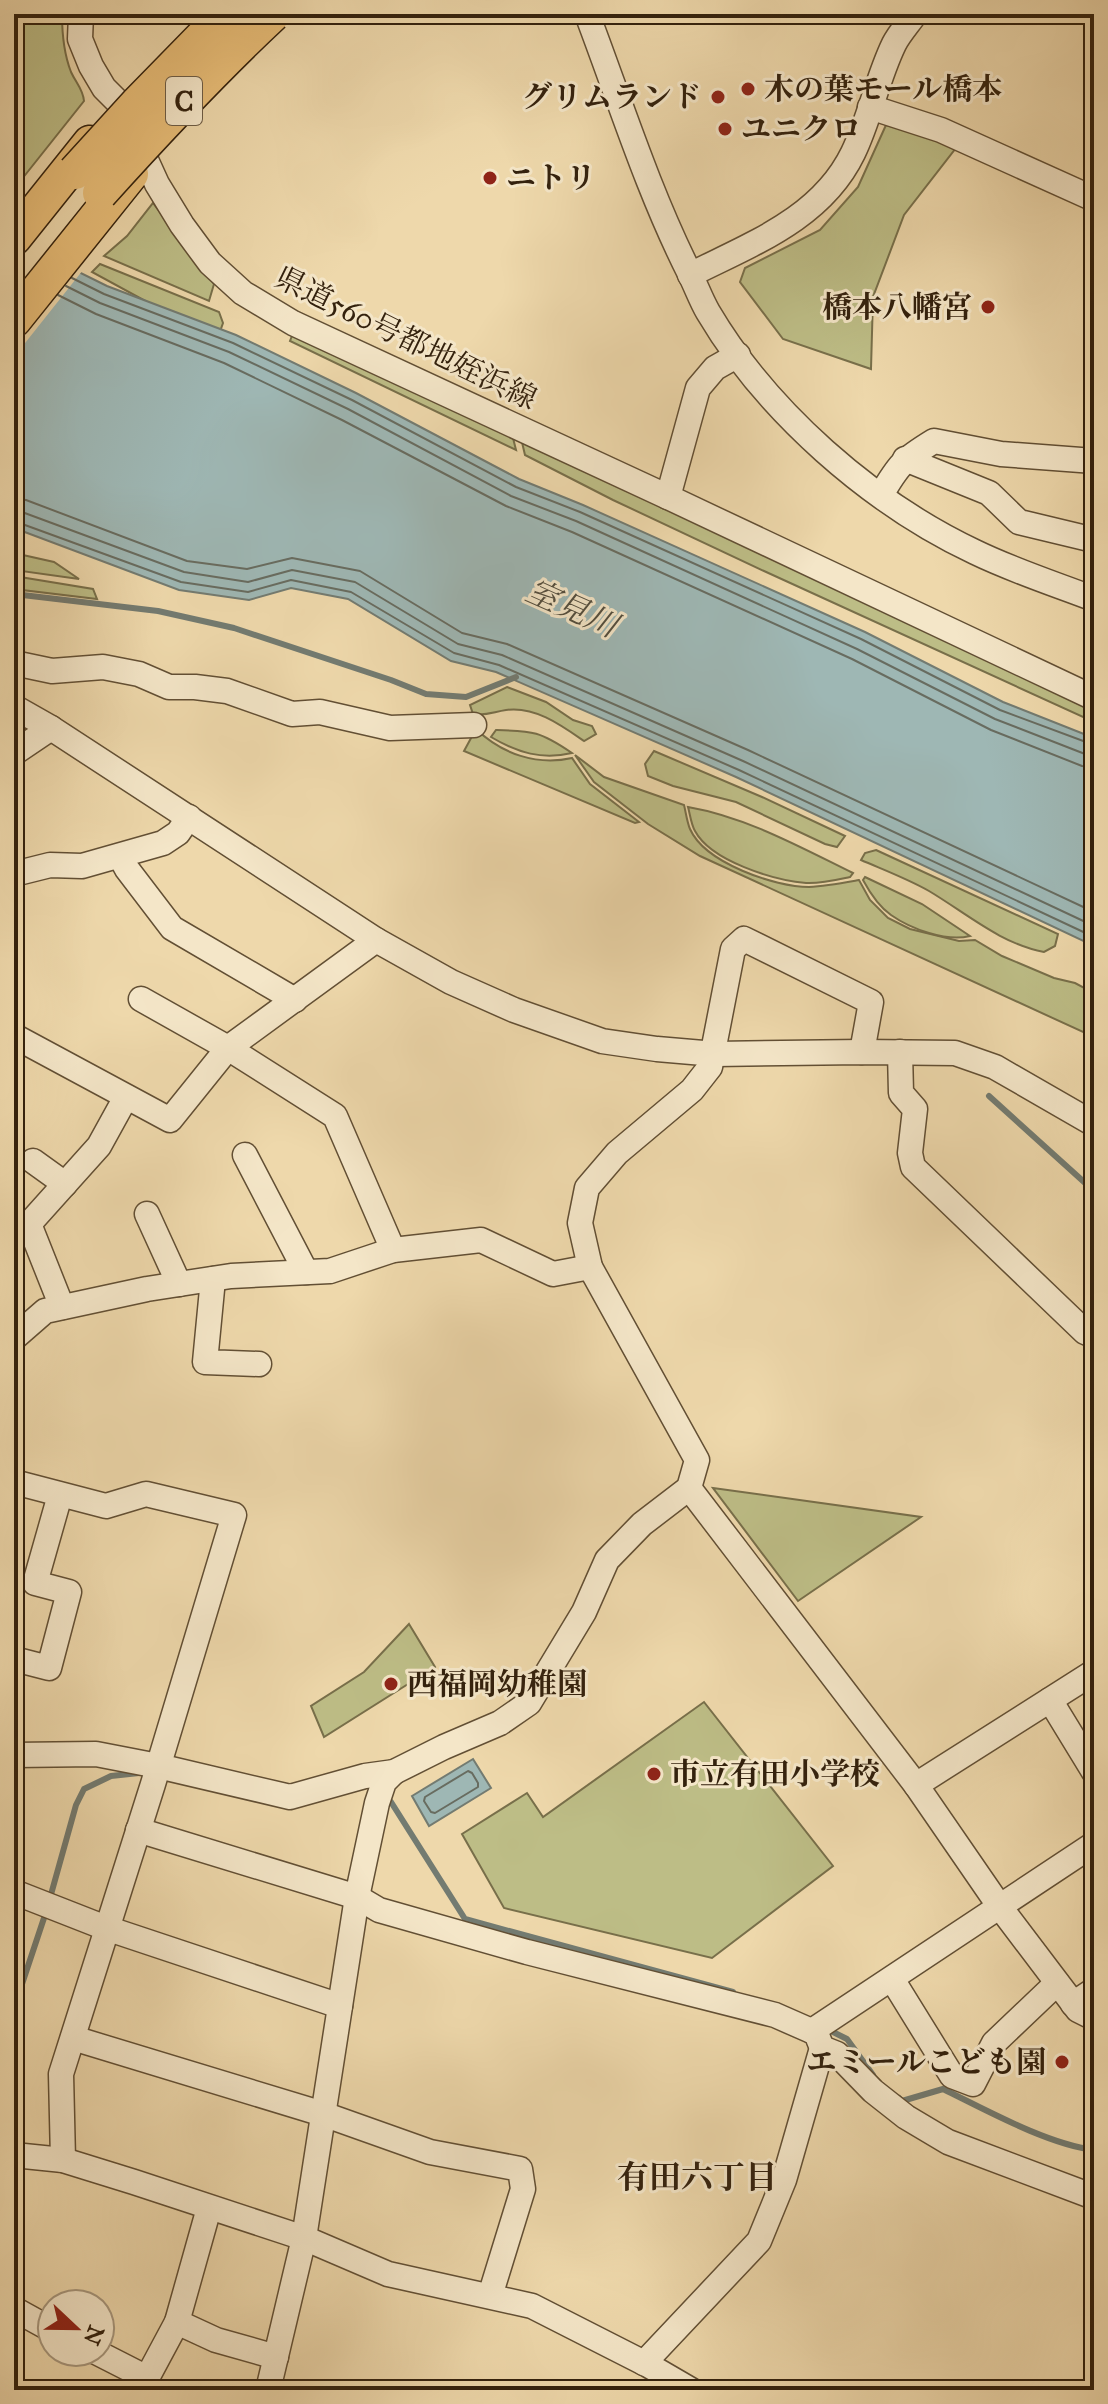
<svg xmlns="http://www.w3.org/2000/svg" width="1108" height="2404" font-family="'IM FELL Great Primer','Noto Serif JP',serif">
<rect width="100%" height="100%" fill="#eed8ab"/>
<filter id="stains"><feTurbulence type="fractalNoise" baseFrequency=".0025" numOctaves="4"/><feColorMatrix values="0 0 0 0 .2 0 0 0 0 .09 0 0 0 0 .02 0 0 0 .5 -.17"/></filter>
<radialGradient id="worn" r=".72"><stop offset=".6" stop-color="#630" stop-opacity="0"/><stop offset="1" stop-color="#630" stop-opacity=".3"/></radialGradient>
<g fill="#bdbd86" stroke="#786f4a" stroke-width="2">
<path d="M32 14H62C62 33 64 54 71 72 76 83 83 89 84 101L14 189V38Z"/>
<polygon points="886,125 959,144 904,215 873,297 871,369 783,339 740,282 745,268 820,230 858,187"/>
<polygon points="153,203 214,284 209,301 104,256 127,236"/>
<polygon points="100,264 219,312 223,323 217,340 92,272"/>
<polygon points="293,333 513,438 516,450 290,341"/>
<polygon points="521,438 1094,706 1094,722 764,571 613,500 525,455"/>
<polygon points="14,553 54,562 79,579 14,570"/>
<polygon points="14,576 93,589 97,599 14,589"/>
<path d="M507 687 546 702 573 720 592 726 596 734 584 741C561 725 535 706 506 710 493 712 486 716 473 714L470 705Z"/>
<path d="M476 729C502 754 537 766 572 758L590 784 639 822 635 823 464 751Z"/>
<path d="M496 730C533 731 540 731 572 753 542 760 518 753 491 737Z"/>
<polygon points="654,751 762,797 845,836 837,847 825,844 736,802 673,786 648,776 645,764"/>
<path d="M575 755 604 777 684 805C686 813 687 822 690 829 705 863 775 887 809 887 826 886 842 883 859 880L870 900 888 918 910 929 959 941 975 940 1002 956 1054 978 1075 983 1094 993V1037L700 856 648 824 594 782Z"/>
<path d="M688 807C746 817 800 847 853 873L850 877C836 880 820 884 806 883 773 880 711 861 695 831 691 824 690 814 688 807Z"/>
<path d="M876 850 1058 934 1055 946 1044 952C1001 944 966 913 929 891 908 879 884 870 861 860L865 853Z"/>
<path d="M865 877 922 904 970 936C946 942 911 929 891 915 878 906 870 893 863 880Z"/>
<polygon points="713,1488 921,1517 798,1601"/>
<polygon points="409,1624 435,1667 324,1737 311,1706 364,1672"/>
<polygon points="704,1702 833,1866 712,1958 504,1908 462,1834 527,1793 543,1817"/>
</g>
<g fill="#9eb7b4" stroke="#737b71" stroke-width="2">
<polygon points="14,240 107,286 236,335 356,393 519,479 583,505 865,632 1003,702 1094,738 1094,946 736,777 496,672 451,661 348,599 291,588 249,600 179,590 14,528"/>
<polygon points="473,1759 491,1788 429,1826 412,1796"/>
</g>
<polygon fill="#eed8ab" points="14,236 83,270 14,357"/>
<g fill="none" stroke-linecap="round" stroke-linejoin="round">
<g stroke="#686c60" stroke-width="2">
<polyline points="72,278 104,294 233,343 352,400 516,487 580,512 861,639 1000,710 1094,745"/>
<polyline points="66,286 100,303 229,352 348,409 511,496 576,521 857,649 995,719 1085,754 1094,755"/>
<polyline points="58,295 96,314 224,363 342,420 506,506 572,532 852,659 991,730 1082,766 1094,767"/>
<polyline points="14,499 26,500 187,561 247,569 292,558 360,571 462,633 507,644 748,750 1094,912"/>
<polyline points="14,511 22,512 184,572 248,582 292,570 355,582 458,644 502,655 743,761 1094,926"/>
<polyline points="14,521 181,582 248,592 291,580 351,592 454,653 499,665 739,770 1094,937"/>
<polygon points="468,1771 472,1773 478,1783 478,1787 435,1813 431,1812 424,1801 425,1797"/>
</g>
<g stroke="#737b71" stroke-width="6">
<polyline points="14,594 158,611 234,628 391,680 426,694 466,697 516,677"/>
<polyline points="989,1096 1094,1191"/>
<polyline points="384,1797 391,1802 465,1919 733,1992"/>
<polyline points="50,1898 76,1805 84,1789 111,1776 139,1773"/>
<polyline points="14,2008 47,1909"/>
<polyline points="825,2028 847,2039 873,2075"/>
<path d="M899 2098 902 2101 943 2089C986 2110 1047 2144 1094 2150"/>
</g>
<g stroke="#624f34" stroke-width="27">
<g id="minor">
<polyline points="81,14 80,39 91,66 104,88 121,105 157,184 182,225 210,263 243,293 293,323 668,497 1094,698"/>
<path d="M587 14C620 101 648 191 690 274 696 286 701 300 708 312 767 412 871 503 975 552 1014 571 1055 584 1094 599"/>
<polyline points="870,107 941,130 1094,199"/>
<path d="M690 275C751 244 821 219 853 153 870 118 877 79 894 44 899 34 908 24 915 14"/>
<polyline points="905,459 989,493 1019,522 1094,540"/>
<path d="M881 495C899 464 903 460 934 441L1001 454 1094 461"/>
<polyline points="668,497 698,388 715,368 738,355"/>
<polyline points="14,663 52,671 103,667 139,674 169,687 195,687 227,691 292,714 320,712 390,728 474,725"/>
<polyline points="14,707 51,728 376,940 451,982 514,1010 602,1041 657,1049 715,1054 862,1052 955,1053 995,1067 1094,1124"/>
<polyline points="14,753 51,728"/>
<polyline points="120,856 127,869 172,928 295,1000"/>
<polyline points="14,874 50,865 82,866 163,843 178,833 189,817"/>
<polyline points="141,999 228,1048 335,1116 393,1250"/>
<polyline points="14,1036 170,1120 228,1048 376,940"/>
<polyline points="900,1052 901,1093 915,1109 910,1153 913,1167 1085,1332 1094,1336"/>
<polyline points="245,1155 306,1272"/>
<polyline points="33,1161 65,1184"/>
<polyline points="147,1214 179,1284"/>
<polyline points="213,1279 205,1362 259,1364"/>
<polyline points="62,1307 29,1224 99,1146 126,1097"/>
<polyline points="14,1338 45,1311 147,1289 231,1276 330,1271 393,1250 481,1240 553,1274 590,1267"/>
<polyline points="14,1482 106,1506 146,1494 234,1515 153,1784 61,2074 63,2160"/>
<polyline points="689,1488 916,1785 1000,1907 1078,2010 1094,2018"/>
<polyline points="14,1659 49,1668 69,1592 35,1583 60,1495"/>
<polyline points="1050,1700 1094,1772"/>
<polyline points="14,1755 96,1754 158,1766 290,1797 365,1776 394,1772 444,1747 500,1723 529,1703 584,1612 607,1560 642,1524 689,1488 697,1460 590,1267 580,1223 587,1188 617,1153 692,1090 710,1067 733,949 744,939 871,1002 862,1052"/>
<polyline points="916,1785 1094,1672"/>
<polyline points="138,1830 357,1897 379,1910 527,1952 775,2015 816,2033 822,2048 837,2054 873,2091 906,2117 948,2142 1094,2197"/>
<polyline points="14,1892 106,1928 340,2006"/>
<polyline points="892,1979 952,2076 973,2084 994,2043 1057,1983"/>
<polyline points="1073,2004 1094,1990"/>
<polyline points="812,2031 1094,1844"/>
<polyline points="73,2038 323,2114 430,2152 520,2169 523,2189 490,2296"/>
<polyline points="14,2155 63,2160 134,2182 304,2238 388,2274 532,2306 648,2365 691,2390"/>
<polyline points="14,2309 52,2330"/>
<polyline points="177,2322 209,2208"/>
<polyline points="96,2352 147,2378 177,2322 216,2340 276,2357"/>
<polyline points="644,2363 759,2241 784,2180 822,2048"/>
<polyline points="268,2390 304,2238 357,1897 377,1803 384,1782 394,1772"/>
</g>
</g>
<g stroke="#33210d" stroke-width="37">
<g id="highway">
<polyline points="14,238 90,143"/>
<polyline points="14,320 131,174"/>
</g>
</g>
<use href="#minor" stroke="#f4e6c8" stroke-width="24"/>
<use href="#highway" stroke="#e7bc76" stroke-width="34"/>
<g stroke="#33210d" stroke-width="37" stroke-linecap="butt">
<g id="highway-bridge">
<polyline points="75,172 137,104 225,14"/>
<path d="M100 193C156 131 212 71 273 14"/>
</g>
</g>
<use href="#highway-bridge" stroke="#e7bc76" stroke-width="34"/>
</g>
<g fill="#8f2418" stroke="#f4e6c8" stroke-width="3">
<circle cx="748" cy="89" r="8"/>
<circle cx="718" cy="97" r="8"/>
<circle cx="725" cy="129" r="8"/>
<circle cx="490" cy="178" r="8"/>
<circle cx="988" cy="307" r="8"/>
<circle cx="391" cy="1684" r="8"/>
<circle cx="654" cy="1774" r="8"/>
<circle cx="1062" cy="2062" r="8"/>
</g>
<g text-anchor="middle" stroke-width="6" stroke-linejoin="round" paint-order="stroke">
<rect fill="#f4e6c8" stroke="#6d5c45" stroke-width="2" x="166" y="77" width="36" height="48" rx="6"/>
<g font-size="28" font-weight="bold" fill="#33210d">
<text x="184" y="111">C</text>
</g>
<g font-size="30" font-weight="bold" fill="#33210d" stroke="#f4e6c8" text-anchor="start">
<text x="764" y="99">木の葉モール橋本</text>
<text x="702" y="107" text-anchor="end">グリムランド</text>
<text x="741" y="139">ユニクロ</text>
<text x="506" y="188">ニトリ</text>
<text x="972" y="317" text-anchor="end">橋本八幡宮</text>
<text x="407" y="1694">西福岡幼稚園</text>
<text x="670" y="1784">市立有田小学校</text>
<text x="1046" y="2072" text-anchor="end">エミールこども園</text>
</g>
<g font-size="30" fill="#33210d" stroke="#f4e6c8">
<text transform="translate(406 338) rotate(26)" y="10">県道560号都地姪浜線</text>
</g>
<g font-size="32" font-style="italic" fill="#534e3f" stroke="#f4e6c8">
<text transform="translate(572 608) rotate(24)" y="11">室見川</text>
</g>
<g font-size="32" font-weight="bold" fill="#33210d" stroke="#f4e6c8">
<text x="697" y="2188">有田六丁目</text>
</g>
</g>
<rect width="1108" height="2404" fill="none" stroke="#eed8ab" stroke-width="48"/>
<rect x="16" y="16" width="1076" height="2372" fill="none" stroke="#33210d" stroke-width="4"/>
<rect x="24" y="24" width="1060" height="2356" fill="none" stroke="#33210d" stroke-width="2"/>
<g transform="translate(76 2328) rotate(112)"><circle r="38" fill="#f4e6c8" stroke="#a7977d" stroke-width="2"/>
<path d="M0-6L14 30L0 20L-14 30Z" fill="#8f2418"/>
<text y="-12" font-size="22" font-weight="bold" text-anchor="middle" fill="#33210d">N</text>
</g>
<rect width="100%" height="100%" filter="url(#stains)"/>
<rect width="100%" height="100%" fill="url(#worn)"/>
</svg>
